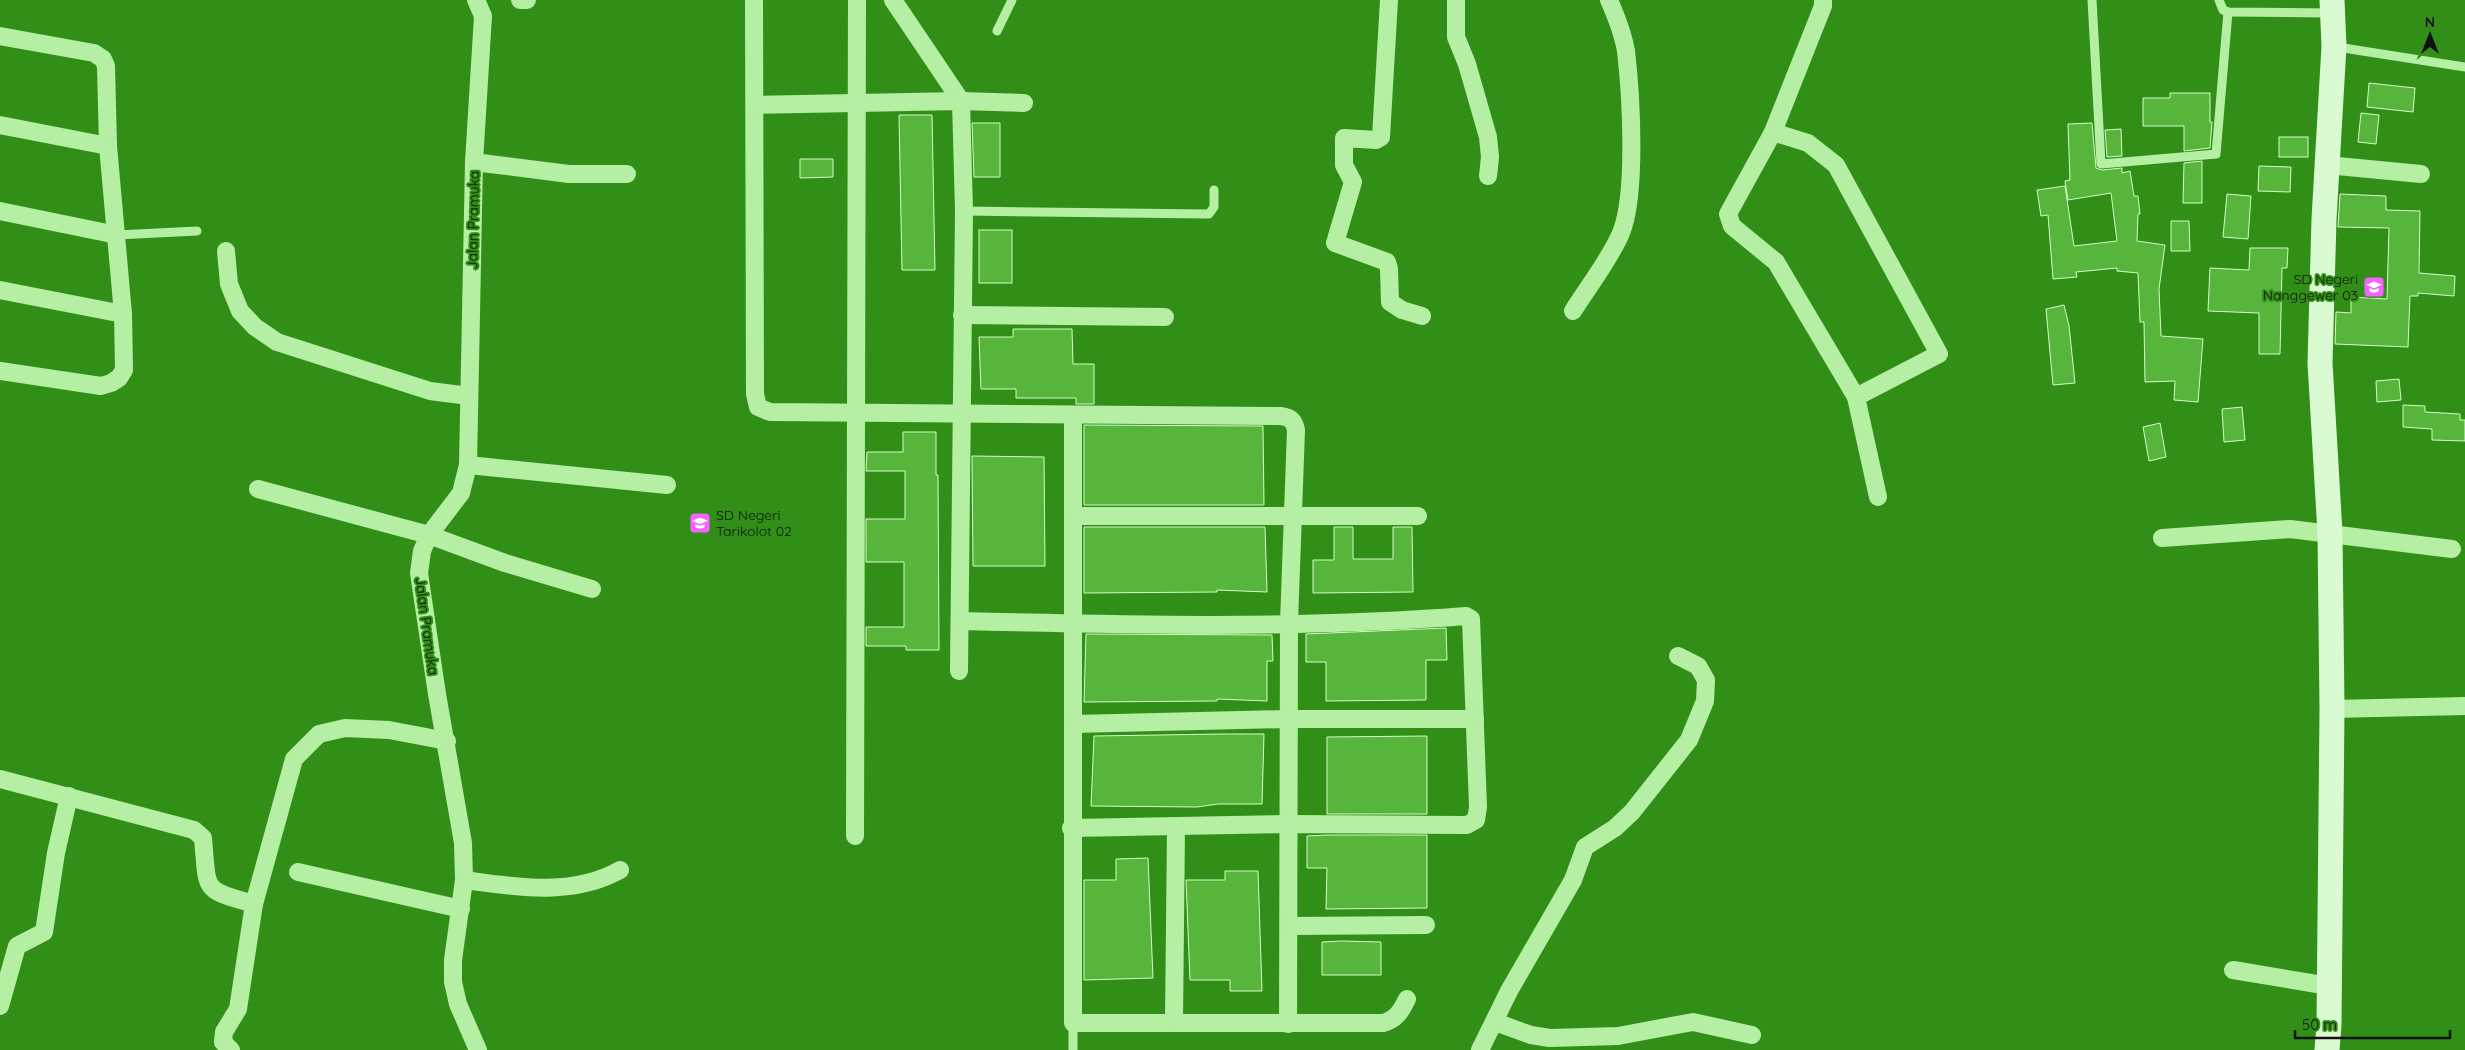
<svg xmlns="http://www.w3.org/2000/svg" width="2465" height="1050" font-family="Quicksand,sans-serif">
<rect width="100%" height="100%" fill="#318f17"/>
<g fill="#57b53b" stroke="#d5fbca">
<polygon points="2369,83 2415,88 2413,112 2367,107"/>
<polygon points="2170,93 2210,93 2210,122 2212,122 2210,148 2184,151 2184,126 2143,126 2143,98 2170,98"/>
<polygon points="2361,113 2379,115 2376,144 2358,142"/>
<polygon points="899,115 932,115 935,270 902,270"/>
<polygon points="972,123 1000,123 1000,177 974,177"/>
<polygon points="2092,123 2096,168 2102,170 2122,168 2122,173 2130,171 2134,196 2138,196 2140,214 2138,214 2137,241 2165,245 2159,289 2161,336 2203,339 2198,402 2174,400 2175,381 2145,382 2144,322 2140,322 2138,273 2117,271 2117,268 2076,272 2077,277 2053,279 2048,215 2041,216 2037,190 2065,186 2074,246 2117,241 2111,193 2068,200 2065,181 2070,180 2068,124"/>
<polygon points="2121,129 2122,156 2107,157 2105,130"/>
<rect x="2279" y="137" width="29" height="20"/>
<polygon points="800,159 833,159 833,177 800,178"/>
<polygon points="2202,161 2202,203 2183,203 2184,163"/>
<polygon points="2259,166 2291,167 2290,192 2258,191"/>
<polygon points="2227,194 2251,196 2248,239 2223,237"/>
<polygon points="2340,194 2386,196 2386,210 2420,211 2419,273 2455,276 2454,296 2418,293 2418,296 2410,296 2408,347 2335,344 2336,312 2351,313 2351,297 2387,299 2389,228 2338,227"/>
<polygon points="2171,221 2189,221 2190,251 2171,251"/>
<rect x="979" y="230" width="33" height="53"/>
<polygon points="2250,248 2288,248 2287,268 2282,268 2280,354 2259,354 2259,313 2208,311 2210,268 2249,270"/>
<polygon points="2064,305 2069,326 2075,383 2053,385 2046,309"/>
<polygon points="1013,329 1072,329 1073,364 1094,364 1094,404 1076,404 1076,398 1016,398 1016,389 981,389 979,337 1013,337"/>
<polygon points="2399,379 2401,400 2377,402 2376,381"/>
<polygon points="2403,405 2425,406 2425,412 2460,414 2460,420 2465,420 2465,441 2432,440 2432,429 2403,427"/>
<polygon points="2242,407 2245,440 2224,442 2222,409"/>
<polygon points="2160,423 2166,457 2149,461 2143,427"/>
<polygon points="1084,425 1263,426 1264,505 1084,505"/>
<polygon points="903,432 936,432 936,475 938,475 939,650 906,650 906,646 866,646 866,627 904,627 904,562 866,562 866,519 905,519 905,471 866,471 867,452 903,452"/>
<polygon points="972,456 1044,457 1045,566 973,566"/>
<polygon points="1084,527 1265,527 1267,592 1217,590 1217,592 1084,593"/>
<polygon points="1334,527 1353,527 1353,559 1393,559 1393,527 1412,527 1413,592 1313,593 1313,560 1334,560"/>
<polygon points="1446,628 1447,660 1426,660 1426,700 1326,701 1326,662 1306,662 1306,634"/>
<polygon points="1086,634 1272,635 1273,661 1267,661 1267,701 1217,699 1217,701 1084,702"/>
<polygon points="1223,734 1264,734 1262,804 1218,804 1197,807 1091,806 1094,736"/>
<polygon points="1427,736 1427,814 1327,814 1327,737"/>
<polygon points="1327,835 1427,835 1427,908 1326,909 1327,868 1307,868 1307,836"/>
<polygon points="1148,858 1153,978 1084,980 1084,880 1116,880 1116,859"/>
<polygon points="1225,871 1258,871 1262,991 1230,991 1230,980 1190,980 1186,880 1225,880"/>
<polygon points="1342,941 1381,942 1381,975 1322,975 1322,942"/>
</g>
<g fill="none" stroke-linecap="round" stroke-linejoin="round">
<g stroke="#b5efa3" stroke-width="9">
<polyline points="2092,0 2101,164 2216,154 2228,12"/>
<polyline points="2219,0 2223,10 2228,12 2331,13"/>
<polyline points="997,31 1012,0"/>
<polyline points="2337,47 2465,67"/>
<polyline points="964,211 1209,214 1214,207 1214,190"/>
<polyline points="117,235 197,231"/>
<polyline points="1073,1023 1073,1050"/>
</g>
<g stroke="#b5efa3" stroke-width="18">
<polyline points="476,0 483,16 474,162 468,465 461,493 429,535 422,551 419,573 437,694 463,843 464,880 453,960 453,982 458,1004 478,1050"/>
<polyline points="520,0 527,0"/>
<path d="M754 0 755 394 758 407 770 412 1280 416C1290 417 1294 420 1296 430L1289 623 1288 1024"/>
<polyline points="893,0 961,101 964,211 959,671"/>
<polyline points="1389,0 1381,137 1376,140 1344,138 1344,165 1353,182 1335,243 1387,262 1389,269 1390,302 1402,310 1422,316"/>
<polyline points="1456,0 1456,37 1467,64 1488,137 1490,157 1488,176"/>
<polyline points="1823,0 1823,6 1773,132 1728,214 1732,226 1776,262 1856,397 1878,497"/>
<polyline points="0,36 94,53 103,59 106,66 108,146 123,314 124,370 119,378 111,383 101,386 0,371"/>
<polyline points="755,105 961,101 1024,103"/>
<polyline points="0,125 108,146"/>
<polyline points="1773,132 1808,143 1836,165 1939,354 1856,397"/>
<polyline points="474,162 569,174 627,174"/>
<polyline points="2327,165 2421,174"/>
<polyline points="0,211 117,235"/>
<polyline points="226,251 229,284 240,311 255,327 277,342 430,391 469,396"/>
<polyline points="0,290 123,314"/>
<path d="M1573 311C1588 287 1610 259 1621 233 1637 194 1631 94 1626 51 1623 33 1616 16 1609 0"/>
<polyline points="962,315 1165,317"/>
<path d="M1073 415V1023H1383C1397 1019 1401 1011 1407 999"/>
<polyline points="468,465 667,485"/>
<polyline points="258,489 429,535 505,563 592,589"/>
<polyline points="1074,516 1418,516"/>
<polyline points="2162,538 2290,529 2452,549"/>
<path d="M960 621C1126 625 1300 629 1466 616L1471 619 1478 807 1476 820 1467 825 1287 824 1071 828"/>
<polyline points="2332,709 2465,706"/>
<polyline points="1073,724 1288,719 1475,719"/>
<path d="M0 779 194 830 203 838C208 892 201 889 254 904"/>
<polyline points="855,836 857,0"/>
<polyline points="298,872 461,909"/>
<path d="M464 880C516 887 572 897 620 870"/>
<polyline points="1290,926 1426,925"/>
<polyline points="2233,970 2329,986"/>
<polyline points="0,1006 17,946 44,932 56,853 69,796"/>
<polyline points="1174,1022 1176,827"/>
<polyline points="1495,1022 1531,1035 1550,1038 1618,1036 1693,1022 1752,1035"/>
<polyline points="231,1050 223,1042 224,1032 238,1009 254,904 294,759 319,734 345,728 389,730 447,741"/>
<polyline points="1480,1050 1509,991 1573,880 1585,847 1615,828 1632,812 1689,740 1705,701 1706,680 1698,666 1678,656"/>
</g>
<polyline stroke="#dafbd1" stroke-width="25" points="2327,1050 2329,1025 2332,709 2330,533 2320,363 2324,219 2334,46 2332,0"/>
</g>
<defs>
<g id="school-square" transform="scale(1.125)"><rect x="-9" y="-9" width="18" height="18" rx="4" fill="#f562ff" stroke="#318f17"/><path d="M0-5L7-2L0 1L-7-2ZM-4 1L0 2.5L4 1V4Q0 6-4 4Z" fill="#fff"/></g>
</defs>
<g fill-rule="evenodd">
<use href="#school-square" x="2374" y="287"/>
<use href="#school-square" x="700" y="523"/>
</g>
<g text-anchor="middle" stroke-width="4" stroke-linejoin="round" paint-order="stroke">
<g font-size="14" fill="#111" stroke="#318f17">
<text transform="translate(473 220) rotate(-89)" y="5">Jalan Pramuka</text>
<text transform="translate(427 626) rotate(82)" y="5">Jalan Pramuka</text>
</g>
<g font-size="14" fill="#111" stroke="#318f17" text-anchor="end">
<text x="2358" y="284">SD Negeri<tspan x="2358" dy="16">Nanggewer 03</tspan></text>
<text x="716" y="520" text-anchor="start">SD Negeri<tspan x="716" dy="16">Tarikolot 02</tspan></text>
</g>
</g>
<g transform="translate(2430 35)" stroke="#318f17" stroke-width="4" paint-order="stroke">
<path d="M0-4L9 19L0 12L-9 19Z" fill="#111111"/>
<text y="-8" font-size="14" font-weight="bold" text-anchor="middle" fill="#111111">N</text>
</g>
<path d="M2295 1030v8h155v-8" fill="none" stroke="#111111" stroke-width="2.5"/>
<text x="2302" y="1030" font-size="15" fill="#111111" stroke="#318f17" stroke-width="4" paint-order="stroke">50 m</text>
</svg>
